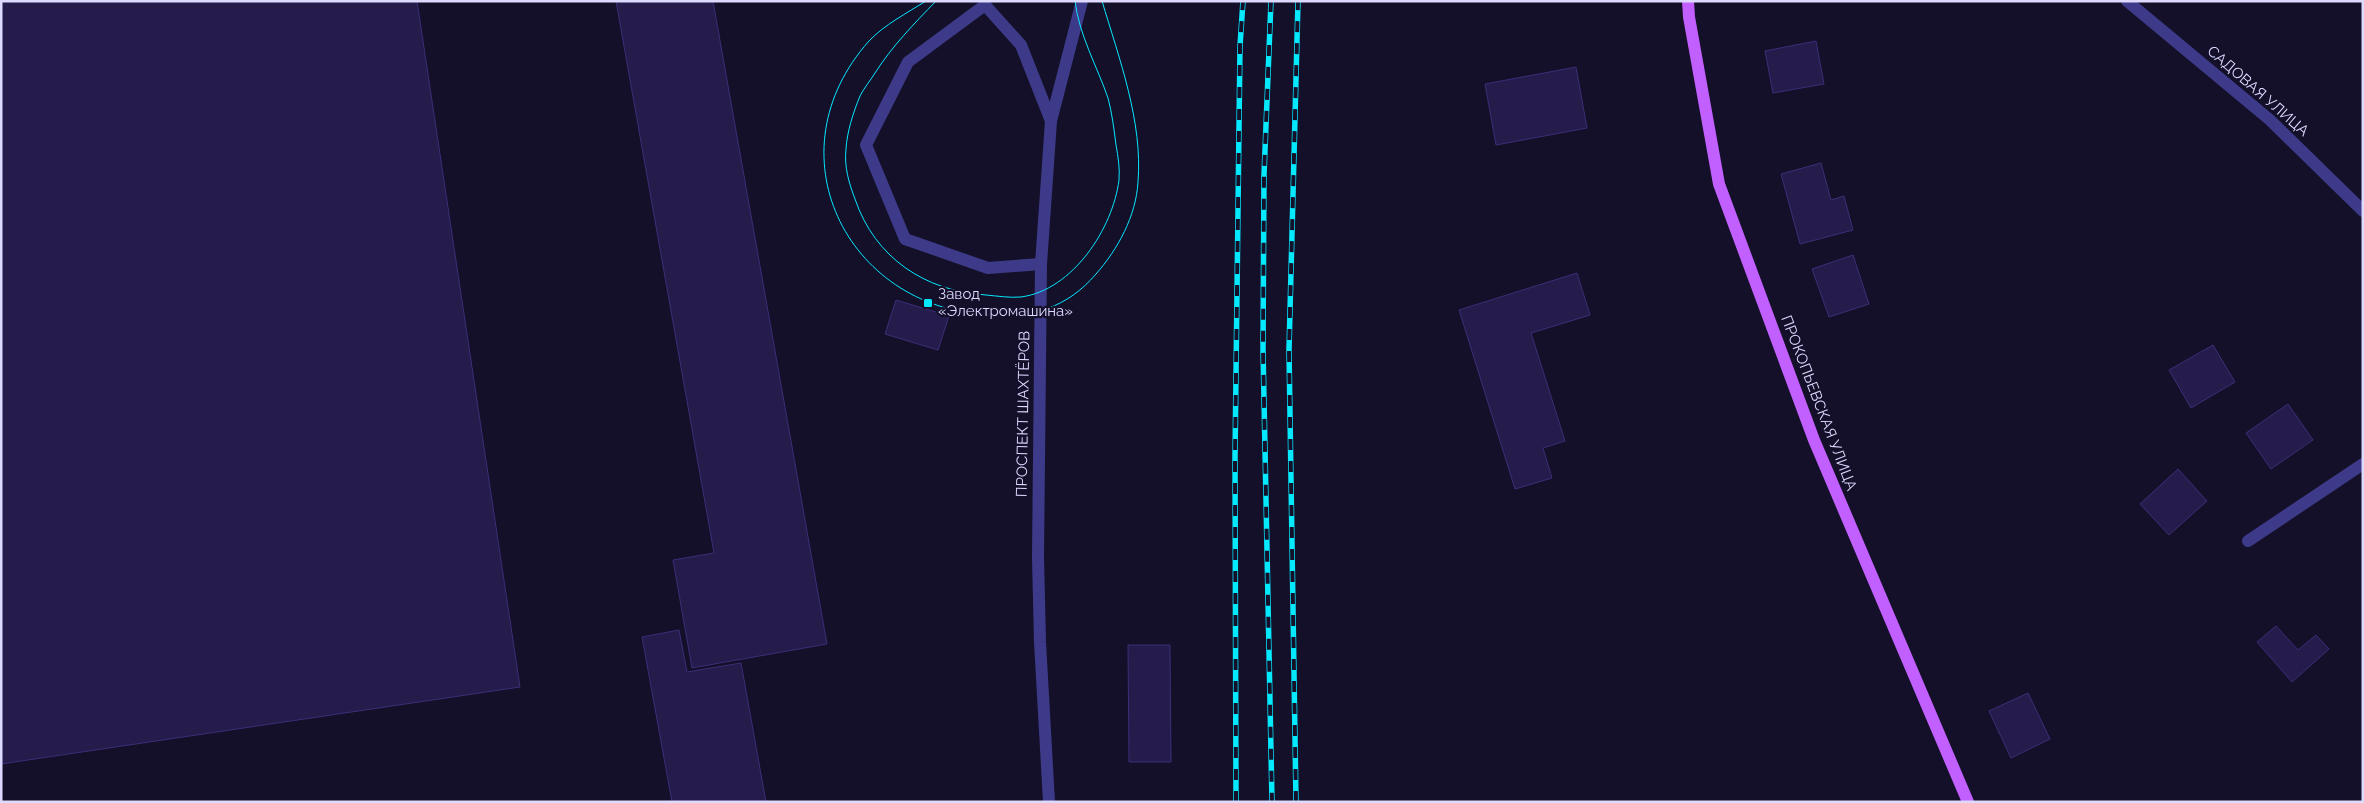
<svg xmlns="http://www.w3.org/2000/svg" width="2364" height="803" font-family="Raleway,sans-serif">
<rect width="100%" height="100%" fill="#14102a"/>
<g fill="#251c4b" stroke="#3c2e77">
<polygon points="1,1 417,1 520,687 1,764"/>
<polygon points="616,1 713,1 827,644 692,668 673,560 714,553"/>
<polygon points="1816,41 1824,84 1773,93 1765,51"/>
<polygon points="1576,67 1587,128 1496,145 1485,84"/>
<polygon points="1821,163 1831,200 1844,196 1853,230 1800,244 1781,174"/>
<polygon points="1853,255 1869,304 1829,317 1812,269"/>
<polygon points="1577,273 1590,315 1531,333 1565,441 1543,448 1552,478 1515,489 1459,310"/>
<polygon points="896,300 949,316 938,350 885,334"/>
<polygon points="2213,345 2235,382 2191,408 2169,370"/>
<polygon points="2288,404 2313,440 2271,469 2246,433"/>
<polygon points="2178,469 2207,501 2169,535 2140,504"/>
<polygon points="2276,626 2298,650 2316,635 2329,649 2292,682 2257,642"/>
<polygon points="679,630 687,672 741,663 766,802 672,802 642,637"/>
<polygon points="1128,645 1170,645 1171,762 1129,762"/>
<polygon points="2028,693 2050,739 2011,758 1989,711"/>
</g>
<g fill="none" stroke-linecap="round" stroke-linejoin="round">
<g stroke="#3d3b89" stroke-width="12">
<polyline points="2127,1 2270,120 2363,211"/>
<polyline points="1041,264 988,268 905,239 866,145 908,62 985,5 1021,45 1051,121"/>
<polyline points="2248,541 2363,464"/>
<polyline points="1049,802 1040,642 1038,557 1041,264 1051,121 1082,1"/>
</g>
<polyline stroke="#c260ff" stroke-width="12" points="1688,1 1689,17 1719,184 1814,440 1968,802"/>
<g stroke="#05e9ff" stroke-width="1">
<path d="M926 1C907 13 884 25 869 41 770 152 845 307 988 315 1032 318 1067 308 1096 274 1118 249 1136 216 1138 182 1143 122 1119 58 1102 1"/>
<path d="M936 1C913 25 893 45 875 73 870 81 864 88 860 96 853 113 847 132 846 149 844 167 849 183 855 199 875 258 925 291 986 295 997 296 1010 298 1021 297 1073 290 1113 228 1119 180 1120 168 1118 156 1116 145 1114 129 1112 113 1108 98 1097 66 1079 35 1075 1"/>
</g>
<g stroke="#05e9ff" stroke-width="5.5">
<g id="rail">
<polyline points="1271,1 1264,175 1263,349 1272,802"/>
<polyline points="1236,802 1235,457 1240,46 1243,1"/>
<polyline points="1296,802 1289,350 1298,1"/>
</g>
</g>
<use href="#rail" stroke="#14102a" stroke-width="4" stroke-dasharray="11" stroke-linecap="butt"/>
</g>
<rect fill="#05e9ff" stroke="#14102a" stroke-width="2" x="923" y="298" width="10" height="10" rx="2.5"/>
<g text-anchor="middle" stroke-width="4.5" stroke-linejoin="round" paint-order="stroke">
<g font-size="15" fill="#ddd9ff" stroke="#14102a">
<text transform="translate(2258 91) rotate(41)" y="5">САДОВАЯ УЛИЦА</text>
<text transform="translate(1819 403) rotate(69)" y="5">ПРОКОПЬЕВСКАЯ УЛИЦА</text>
<text transform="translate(1023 414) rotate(-89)" y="5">ПРОСПЕКТ ШАХТЁРОВ</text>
</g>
<g font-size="15" fill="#ddd9ff" stroke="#14102a" text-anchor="start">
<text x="938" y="299">Завод<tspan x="938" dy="17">«Электромашина»</tspan></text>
</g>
</g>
<rect width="2364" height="803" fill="none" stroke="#ddd9ff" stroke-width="5"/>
</svg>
